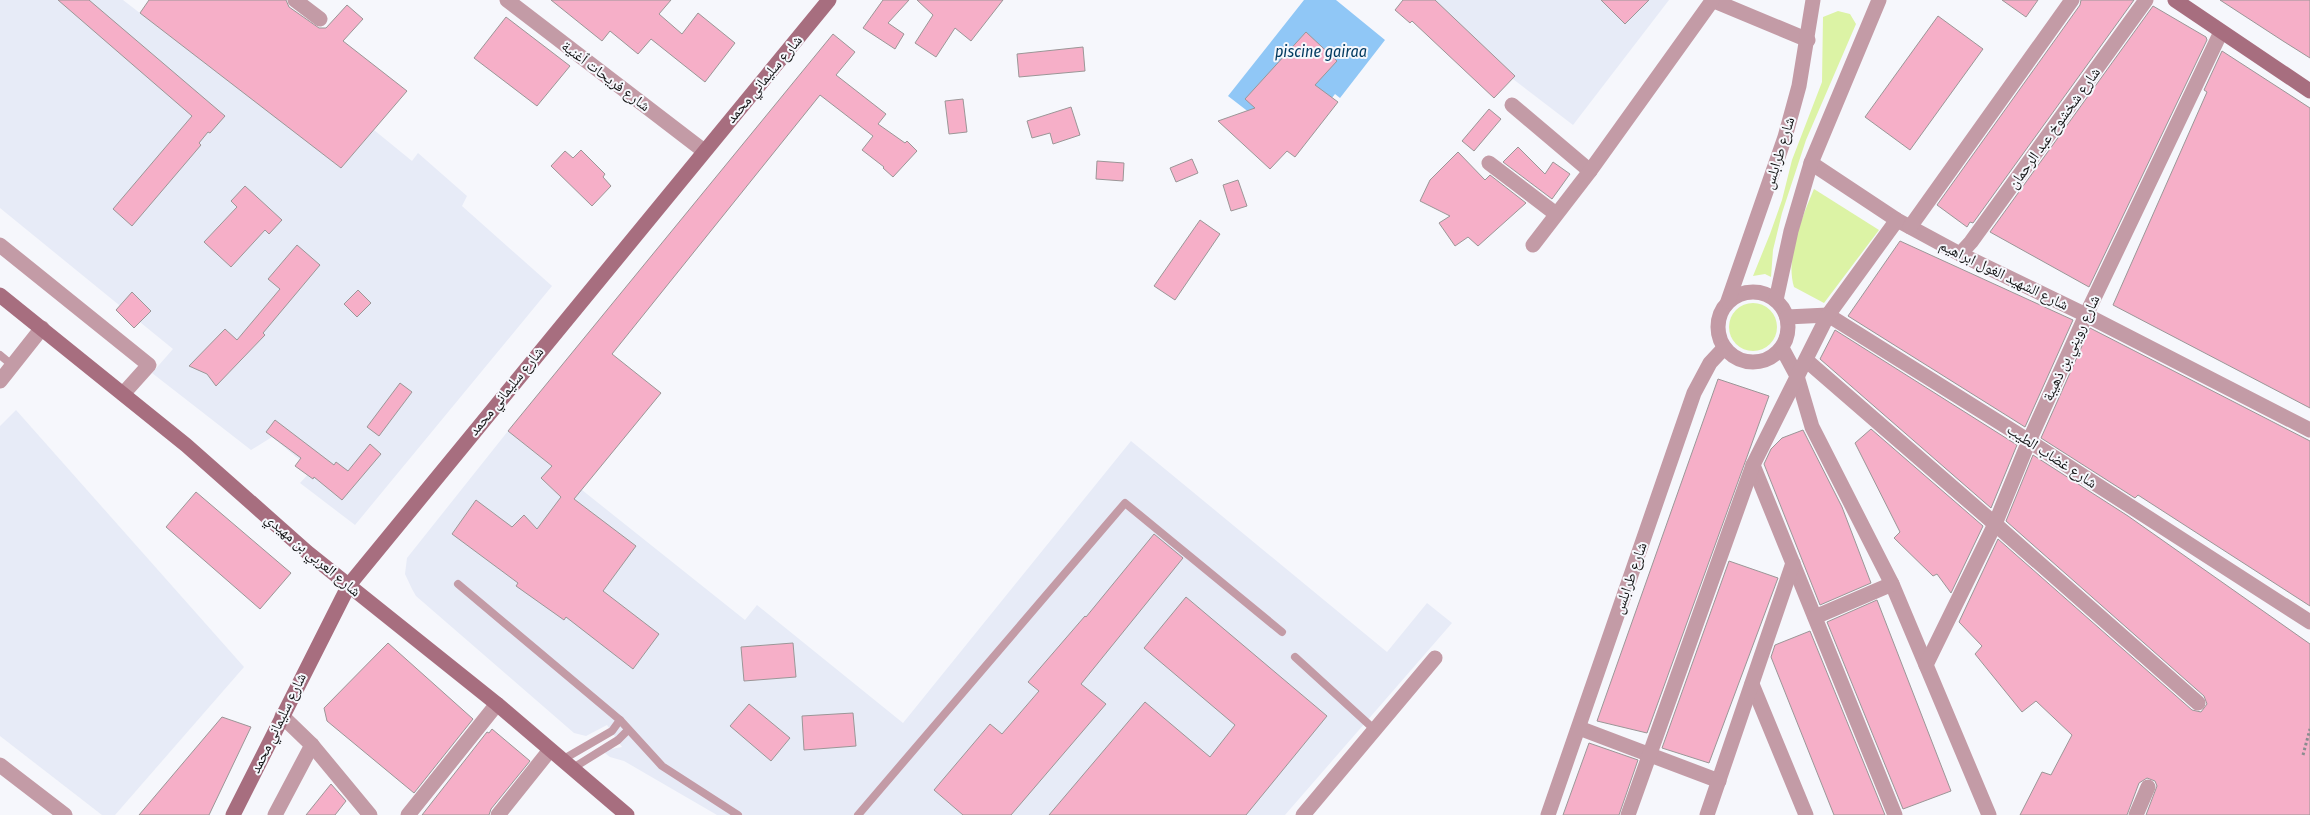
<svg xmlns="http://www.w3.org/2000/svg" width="2310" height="815" font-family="'Fira Sans Condensed','Noto Naskh Arabic',sans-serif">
<rect width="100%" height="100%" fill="#f6f7fc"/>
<g fill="#e7ebf7">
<polygon points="0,0 123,0 341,168 374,130 412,161 418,153 467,196 462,206 552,286 355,525 300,483 312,470 272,437 251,450 152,373 173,349 0,208"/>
<polygon points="1410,0 1669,0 1573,125"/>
<polygon points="16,410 244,667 115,815 102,815 0,736 0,426"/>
<polygon points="508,431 745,620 757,605 903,723 1131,441 1387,652 1427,603 1452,623 1285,815 717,815 624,761 610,757 605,753 606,750 622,747 607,725 586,736 574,733 416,596 412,589 405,574 407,558"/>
</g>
<g fill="#dcf3a5">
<polygon points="1838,11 1850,14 1856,24 1806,140 1782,213 1773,250 1771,277 1765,274 1753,276 1770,234 1782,200 1792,160 1822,82 1823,17"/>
<path d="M1814 189 1879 230 1824 303 1794 287C1785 257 1802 217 1814 189Z"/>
<circle cx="1753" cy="327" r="24"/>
</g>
<polygon fill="#90c7f6" points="1304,0 1336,0 1385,40 1340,98 1335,94 1294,147 1228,96"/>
<g fill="#f6afc8" stroke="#9b9697">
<polygon points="58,0 89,0 225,116 210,133 208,132 199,143 201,145 132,226 113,209 192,116"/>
<polygon points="149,0 286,0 289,7 319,28 326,28 347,5 363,19 343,41 407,91 341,168 140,13"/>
<polygon points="551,0 671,0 659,14 682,34 698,13 735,43 705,82 651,39 638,54 610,31 602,41"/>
<polygon points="883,0 909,0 888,23 904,34 895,49 863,28"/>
<polygon points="917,0 1003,0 971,41 955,28 936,57 915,43 933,15"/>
<polygon points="1403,0 1435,0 1515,76 1494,98 1412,21 1410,23 1395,10"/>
<polygon points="1601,0 1649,0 1625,24"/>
<polygon points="2002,0 2038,0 2026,17"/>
<polygon points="2081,0 2134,0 1973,223 1970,222 1967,227 1937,205 2080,5"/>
<polygon points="2220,0 2310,0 2310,58 2283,41"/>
<polygon points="2153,6 2206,37 2207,40 2089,287 1990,232"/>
<polygon points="1938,16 1983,49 1910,150 1865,117"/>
<polygon points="506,17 570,66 537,106 474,58"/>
<polygon points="1306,32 1337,61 1315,85 1338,102 1295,157 1287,151 1270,169 1218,121 1255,108 1245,99"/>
<polygon points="833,34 855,52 836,75 886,114 878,124 905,143 907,141 917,151 893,177 883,168 884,167 862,150 873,136 820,95 612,354 661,393 574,499 636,546 603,591 659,634 633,669 566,617 564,620 516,586 518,583 452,534 476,500 512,527 524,515 537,529 561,497 541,478 552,466 508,431"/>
<polygon points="1083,47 1085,71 1019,77 1017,54"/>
<polygon points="2222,51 2310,108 2310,408 2113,305 2207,92 2204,90"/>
<polygon points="963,99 967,132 949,134 945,101"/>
<polygon points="1071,107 1080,135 1053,144 1050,133 1032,138 1027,121"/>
<polygon points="1489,109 1501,119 1474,151 1462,141"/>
<polygon points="1518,147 1545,174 1553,162 1570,174 1552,199 1503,162"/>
<polygon points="581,150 605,174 603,177 611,186 592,206 551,166 565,151 573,158"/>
<polygon points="1458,152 1485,180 1490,175 1526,203 1478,246 1468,237 1455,246 1439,223 1450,216 1420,201 1430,180"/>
<polygon points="1192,159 1198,173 1176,182 1170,168"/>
<polygon points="1097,161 1124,163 1123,181 1096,179"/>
<polygon points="1238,180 1247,206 1231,211 1223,185"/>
<polygon points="245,186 282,220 269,234 265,230 231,267 204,242 237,207 231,201"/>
<polygon points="1200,220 1220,234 1175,300 1154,286"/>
<polygon points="1900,241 2073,320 2025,427 1848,316"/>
<polygon points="297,245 320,265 263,333 265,335 216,386 207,374 189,366 225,329 237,340 280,289 268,279"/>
<polygon points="358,290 371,303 357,317 344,304"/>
<polygon points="132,292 151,311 134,328 116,310"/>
<polygon points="2090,328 2310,441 2310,606 2138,495 2135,498 2041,438"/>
<polygon points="1835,330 2017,445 1991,508 1820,359"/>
<polygon points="1718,379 1769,396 1647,733 1597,721"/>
<polygon points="400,383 412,392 379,436 367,427"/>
<polygon points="275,420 334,465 336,462 348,471 370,444 381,454 342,500 314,477 313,479 295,466 301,458 266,432"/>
<polygon points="1871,429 1983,526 1951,593 1937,574 1933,576 1894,538 1900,532 1855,443"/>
<polygon points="1803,430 1842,507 1871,583 1820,605 1764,464 1771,449 1782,438"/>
<polygon points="2033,455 2128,516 2310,644 2310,815 2146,815 2157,786 2155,781 2147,778 2139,783 2127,815 2020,815 2042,772 2051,775 2072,735 2036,701 2022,712 1975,654 1982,646 1959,622 1998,539 2192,710 2201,712 2207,704 2204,696 2006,521"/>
<polygon points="196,492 291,573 260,609 166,527"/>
<polygon points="1154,534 1183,558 1081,684 1106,704 1011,815 963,815 934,790 990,724 1002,734 1039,691 1028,682 1085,616 1086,617"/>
<polygon points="1729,561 1778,578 1709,763 1662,748"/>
<polygon points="1186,597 1327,716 1246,815 1049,815 1145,702 1210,757 1235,725 1144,648"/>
<polygon points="1877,600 1951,791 1903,809 1827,622"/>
<polygon points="1810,631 1885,815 1834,815 1771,657 1775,645"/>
<polygon points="388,643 473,719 414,793 327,721 324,708"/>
<polygon points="793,643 796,677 744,681 741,647"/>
<polygon points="749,704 790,738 771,761 730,726"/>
<polygon points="853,713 856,746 804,750 802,716"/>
<polygon points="222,717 251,727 209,815 139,815"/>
<polygon points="492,729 530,761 491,809 489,815 422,815 487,732 489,733"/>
<polygon points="1589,743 1638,760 1619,815 1563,815"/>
<polygon points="331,784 346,801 335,815 306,815"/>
</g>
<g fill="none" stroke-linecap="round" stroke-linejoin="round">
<polyline stroke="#8b8c8f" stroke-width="3" stroke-dasharray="2.5 2.5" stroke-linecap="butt" points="2303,755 2310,729"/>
<g stroke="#c39ba6" stroke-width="8">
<polyline points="0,355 12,365"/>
<polyline points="458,584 620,720 662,766 738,815"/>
<polyline points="1295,657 1375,730"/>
<polyline points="562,760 612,731 620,720"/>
<polyline points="573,768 618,740 628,730"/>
<polyline points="858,815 1125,503 1282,632"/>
</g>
<g stroke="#c39ba6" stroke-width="15">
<polyline points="295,0 320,19"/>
<polyline points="507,0 704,151"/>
<polyline points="1712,0 1808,40"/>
<polyline points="1512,105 1590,171"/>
<polyline points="1489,163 1556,214"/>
<polyline points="1811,163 1897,220 1960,254 2086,315 2310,430"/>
<polyline points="1910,227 2072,0"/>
<polyline points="0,245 149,365 123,394"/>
<polyline points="1533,245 1590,171 1712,1"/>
<polyline points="1960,254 1971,242 2146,0"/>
<circle cx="1753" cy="327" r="35"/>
<polyline points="1776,300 1791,231 1811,163 1879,0"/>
<polyline points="1728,301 1785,137 1799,86 1813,0"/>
<polyline points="1787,317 1828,315 2029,441 2310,622"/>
<polyline points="1782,348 1797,376 1812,427 1892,584 1989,815"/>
<polyline points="1806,360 1995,524 2198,703"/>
<polyline points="0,381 42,328"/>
<polyline points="1753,465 1895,815"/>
<polyline points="1815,617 1892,584"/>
<polyline points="1926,665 1995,524 2029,441 2086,315 2221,32"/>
<polyline points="1752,684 1806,815"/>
<polyline points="282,716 312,745 370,815"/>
<polyline points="1579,728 1719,781"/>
<polyline points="0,765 65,815"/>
<polyline points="275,815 312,745"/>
<polyline points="408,815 497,704"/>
<polyline points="498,815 550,750"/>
<polyline points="1303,815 1435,658"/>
<polyline points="1548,815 1694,393 1710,363 1724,348"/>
<polyline points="1628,815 1753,465 1828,315 1897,220"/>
<polyline points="1707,815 1793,563"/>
<polyline points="2136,815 2148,787"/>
</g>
<g stroke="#a76e7f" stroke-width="15">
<polyline points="2175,0 2310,91"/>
<polyline points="0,295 186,445 307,552 497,704 627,815"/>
<polyline points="233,815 349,585 829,0"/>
</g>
</g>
<g text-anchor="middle" stroke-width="4" stroke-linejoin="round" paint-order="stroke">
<g font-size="15" fill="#141516" stroke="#f6f7fc">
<text transform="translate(606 76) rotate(37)" y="5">شارع فريحات ٱغنية</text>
<text transform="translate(764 79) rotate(-50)" y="5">شارع سليماني محمد</text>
<text transform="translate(2054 128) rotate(-54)" y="5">شارع شخشوخ عبد الرحمان</text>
<text transform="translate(1779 153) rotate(-73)" y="5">شارع طرابلس</text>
<text transform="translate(2004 275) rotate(26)" y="5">شارع الشهيد الغول ابراهيم</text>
<text transform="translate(2071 348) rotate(-65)" y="5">شارع رويني بن ذهيبة</text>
<text transform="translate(506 391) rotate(-51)" y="5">شارع سليماني محمد</text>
<text transform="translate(2052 456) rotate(33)" y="5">شارع غضاب الطيب</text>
<text transform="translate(313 555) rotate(40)" y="5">شارع العربي بن مهيدي</text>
<text transform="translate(1630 578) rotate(-71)" y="5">شارع طرابلس</text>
<text transform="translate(278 723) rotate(-64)" y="5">شارع سليماني محمد</text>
</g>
<g font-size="16" font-style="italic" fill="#01395f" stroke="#f6f7fc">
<text x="1321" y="57">piscine gairaa</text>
</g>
</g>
</svg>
